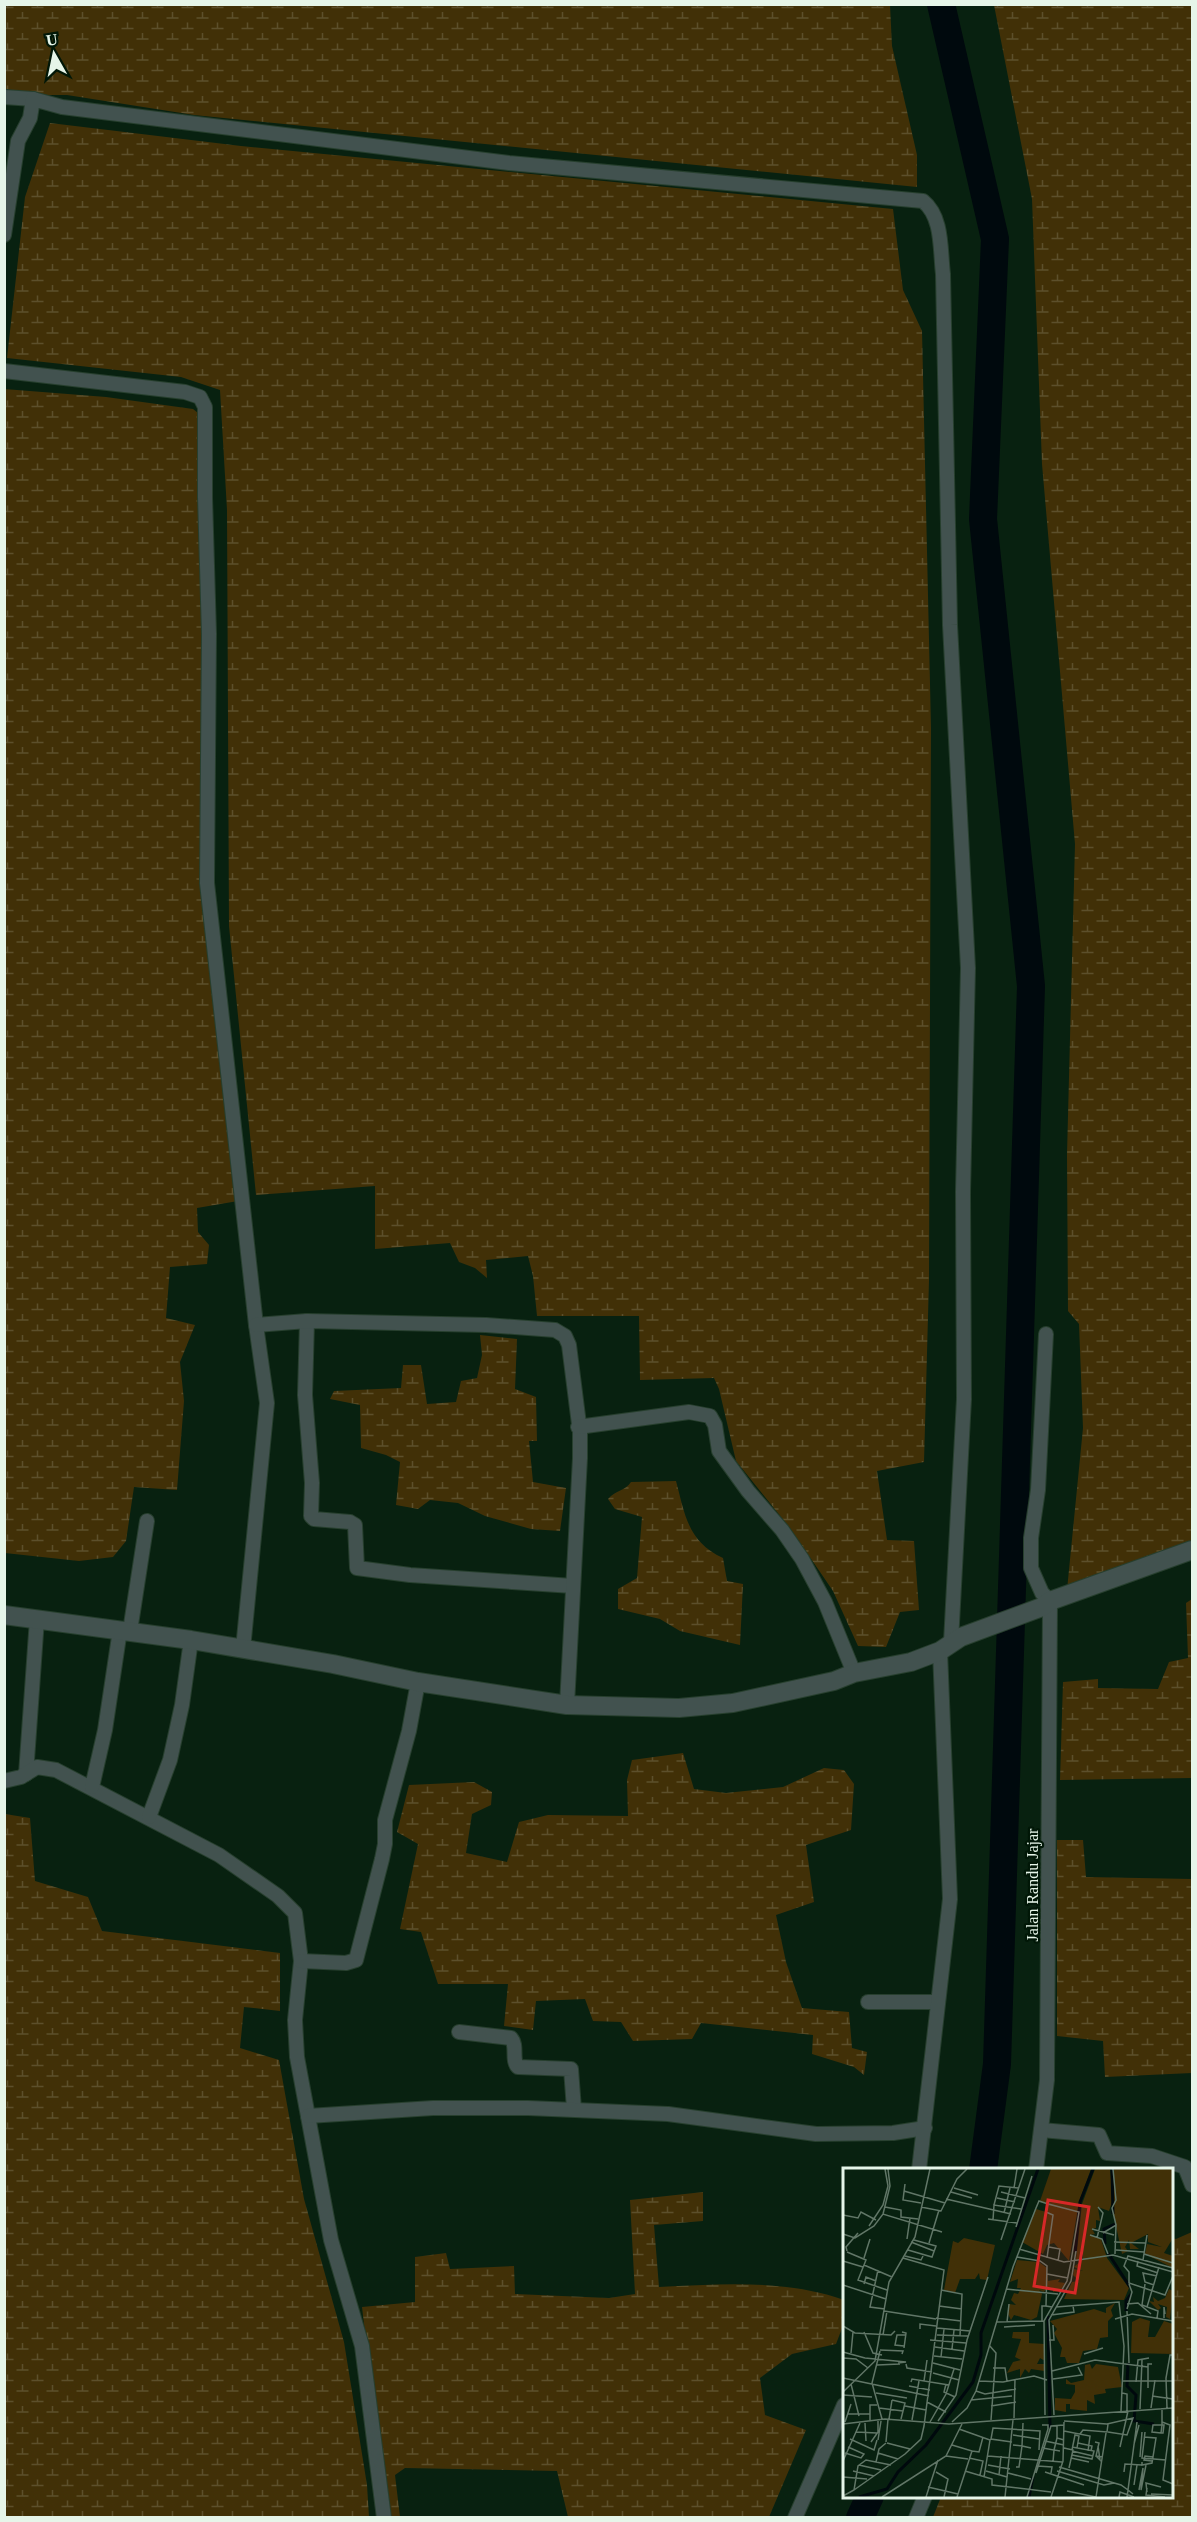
<svg xmlns="http://www.w3.org/2000/svg" width="1197" height="2522" font-family="Georgia,serif">
<defs>
<pattern id="wetland-marsh" width="20" height="14" patternUnits="userSpaceOnUse" patternTransform="scale(1.5)"><rect width="20" height="14" fill="#413007"/><path d="M1 5h8M5 5V1M11 12h8M15 12V8" fill="none" stroke="#5c4f2b"/></pattern>
</defs>
<rect width="100%" height="100%" fill="#082110"/>
<g fill="url(#wetland-marsh)">
<polygon points="5,5 890,5 892,46 917,155 917,187 194,115 67,95 48,95 5,89"/>
<polygon points="994,5 1192,5 1192,1543 1067,1590 1083,1428 1079,1324 1068,1311 1067,1155 1075,844 1042,464 1032,199"/>
<polygon points="50,123 241,146 893,209 903,290 922,331 931,728 929,1280 924,1462 877,1471 887,1540 914,1541 919,1610 900,1612 886,1647 858,1646 833,1591 790,1528 736,1461 719,1389 714,1378 640,1380 639,1316 537,1316 533,1276 528,1256 486,1260 487,1278 475,1268 459,1262 450,1243 375,1249 375,1186 256,1195 229,926 227,510 220,390 181,377 7,358 25,197"/>
<polygon points="4,389 106,397 193,409 203,417 204,604 200,886 238,1201 197,1208 198,1232 209,1245 207,1264 170,1267 166,1318 195,1325 180,1362 184,1401 177,1490 134,1487 126,1541 113,1557 79,1561 5,1553"/>
<polygon points="480,1335 517,1339 515,1389 536,1397 537,1441 529,1441 533,1482 566,1488 560,1531 531,1529 485,1516 458,1503 430,1500 418,1509 396,1505 400,1462 386,1455 361,1448 360,1405 330,1399 334,1391 401,1388 403,1365 421,1365 427,1404 456,1402 461,1381 477,1378 482,1355"/>
<path d="M676 1481C685 1515 688 1542 723 1558L727 1581 743 1584 740 1645 680 1631 660 1619 618 1609V1589L637 1578 642 1517 615 1509 608 1499C616 1490 625 1491 631 1482Z"/>
<polygon points="1192,1599 1192,1778 1060,1780 1063,1682 1098,1679 1098,1688 1158,1689 1169,1662 1188,1658 1186,1603"/>
<polygon points="683,1753 694,1789 726,1793 783,1787 824,1768 844,1770 854,1784 851,1830 806,1845 814,1902 776,1915 786,1962 802,2008 849,2012 852,2048 867,2052 864,2075 854,2067 812,2054 813,2035 701,2023 692,2039 633,2041 621,2022 593,2021 585,1999 536,2001 533,2030 504,2026 508,1984 438,1984 421,1932 400,1929 418,1844 397,1832 409,1785 474,1782 492,1792 491,1805 472,1814 466,1853 507,1862 519,1822 548,1815 628,1816 627,1780 632,1760"/>
<polygon points="5,1814 30,1818 35,1881 88,1897 102,1931 280,1953 280,2011 244,2007 240,2048 279,2060 304,2199 344,2342 367,2485 369,2517 5,2517"/>
<polygon points="1057,1840 1083,1840 1086,1877 1192,1879 1192,2073 1105,2077 1103,2041 1057,2036"/>
<path d="M703 2192V2221L654 2225 659 2287C721 2284 785 2279 844 2300V2323L836 2344 792 2354 760 2378 765 2415 806 2430 769 2517H568L557 2471 405 2468 395 2475 400 2517 387 2518 362 2307 415 2302V2257L446 2253 450 2269 514 2266 515 2294 609 2298 635 2294 630 2200Z"/>
<polygon points="1192,2232 1192,2517 933,2517 941,2497 1172,2496 1172,2238 1176,2239"/>
</g>
<g fill="none" stroke-linecap="round" stroke-linejoin="round">
<g stroke="#00090d" stroke-width="28">
<polyline points="941,4 995,239 983,519 1031,986 997,2064 983,2170"/>
<polyline points="860,2518 870,2496"/>
</g>
<g stroke="#273f2e" stroke-width="16">
<g id="minor">
<polyline points="4,97 33,99"/>
<path d="M4 235 18 141 30 118 33 99 62 107 509 163 923 201C943 217 940 250 943 274L950 625 968 968 963 1192 964 1399 951 1642"/>
<polyline points="4,371 185,392 200,397 205,407 205,497 209,634 207,883 256,1325 267,1403 243,1649"/>
<polyline points="307,1321 305,1395 312,1483 311,1516 314,1519 350,1522 355,1525 357,1568 410,1575 573,1586"/>
<polyline points="256,1325 307,1321 486,1325 555,1330 565,1336 569,1345 580,1432 580,1458 567,1705"/>
<polyline points="578,1427 689,1412 710,1416 715,1425 719,1451 748,1491 782,1530 802,1559 825,1602 854,1673"/>
<polyline points="130,1631 147,1521"/>
<polyline points="26,1774 37,1619"/>
<polyline points="4,1781 21,1777 37,1767 56,1770 219,1855 278,1896 295,1913 301,1961 295,2020 297,2057 331,2240 362,2346 384,2518"/>
<polyline points="92,1787 105,1730 120,1630"/>
<polyline points="149,1817 170,1760 182,1705 191,1640"/>
<polyline points="301,1961 346,1963 356,1960 382,1859 385,1844 385,1820 409,1731 418,1682"/>
<polyline points="868,2002 937,2002"/>
<path d="M459 2032 511 2038C518 2046 511 2060 518 2067L571 2069 574 2109"/>
<polyline points="308,2116 433,2108 528,2108 668,2114 816,2134 893,2133 925,2128"/>
<polyline points="1041,2130 1099,2135 1107,2153 1152,2156 1185,2167 1192,2185"/>
<polyline points="919,2170 950,1899 940,1651"/>
<polyline points="1036,2170 1047,2080 1050,1601 1042,1593 1031,1568 1031,1538 1038,1490 1046,1334"/>
<polyline points="795,2518 844,2405"/>
<polyline points="916,2518 925,2496"/>
</g>
</g>
<g stroke="#273f2e" stroke-width="20">
<polyline id="tertiary" points="4,1615 191,1640 333,1664 418,1682 567,1705 679,1708 733,1703 834,1681 854,1673 911,1662 940,1651 961,1637 1042,1607 1050,1601 1192,1550"/>
</g>
<use href="#minor" stroke="#42524f" stroke-width="14"/>
<use href="#tertiary" stroke="#42524f" stroke-width="18"/>
</g>
<g text-anchor="middle" stroke-width="4.5" stroke-linejoin="round" paint-order="stroke">
<g font-size="16" fill="#e6f5e9" stroke="#011707">
<text transform="translate(1032 1885) rotate(-90)" y="6">Jalan Randu Jajar</text>
</g>
</g>
<g transform="translate(843 2168)">
<rect width="330" height="330" fill="#082110"/>
<path d="M208 1H248L236 34 226 93 211 75 204 77 200 86 179 74 193 41 203 44 206 37 197 33ZM252 1H267L270 31 266 43 255 39 257 53 253 52V60L249 61 252 66 247 67 258 71 264 90 286 120 281 132 221 131 229 114 236 113 230 107 231 101 240 103 231 99 240 91V83L238 91 233 92 239 36ZM271 1H330V70L321 85 330 88V100L302 86 304 76 319 79 305 74V66L288 75 296 81H287L286 72 282 79 285 83 279 86 270 44ZM121 70 152 77 144 112 137 111 136 105 132 111H117L112 125 101 122 110 73 115 75ZM174 92 196 94 204 100 205 113 217 111 215 114 222 115 217 123 210 124V120L205 119 201 124 196 122 199 126 194 149 188 152 171 147 168 152 165 146 166 136 173 137 168 132 171 125 175 126 178 120H174L175 111 167 114ZM326 121 330 123 327 151 323 149 324 139 315 136 318 140 315 142 306 133 311 134 310 129 315 133 322 130ZM272 135 268 142 270 148 265 153V169L257 170 254 181 240 183 236 195H224L222 189H217L219 180 211 165 214 161 207 153 251 141 263 145V140ZM297 150 307 153 305 169H312L321 153 330 156V186L288 185 289 154ZM170 164H186V175L202 176V193L197 190 194 196H202L201 203 188 201 186 205 182 201 177 210V201L164 205 170 194 178 192 172 189 178 171 169 170ZM247 196 249 201 253 196 275 199 279 219 262 221 263 225 251 227 252 236 244 232V243L227 241V236H223V244L212 242V230L228 231 232 224V217L223 216V211L228 215 241 212 242 197Z" fill="#413007"/>
<path fill="none" stroke="#00090d" stroke-width="3" d="M269 2 270 46M262 76 261 61 272 56M232 84 237 34 250 1M265 85 287 119M283 143V133L288 126M205 148 207 260M285 195 284 218 293 227 291 253 311 256M16 329 44 321 55 304 83 277 130 214 138 187V165L195 1M186 329 190 309"/>
<path fill="none" stroke="#617667" stroke-width="1.5" d="M270 1 273 32 269 40 273 57M62 16 60 32 78 35M111 20 135 27M171 20 174 1M61 23 102 35M108 24 129 30M158 24 182 30M154 30 172 34M103 31 168 46M151 37 156 18 176 20M42 39 58 42V49L75 51M78 39 98 43 114 11 124 1M161 45 167 20M40 46 47 18 45 1M0 47 15 50 18 44 33 52M145 51 174 55M150 52 151 37 178 41M26 58 40 37 45 18 42 1M173 59 189 8M249 61 271 67M260 65 273 57 272 86M0 66 12 70 31 58 40 46 99 64M247 67 259 71 265 86M254 70 260 45 255 39M64 71 67 50M158 72 182 1M68 74 91 83M271 74 302 75M86 75 96 42M206 79 217 81 215 93M176 81 221 94 270 87 330 104M65 82 89 89 93 78 71 72M273 82 301 84M4 83 3 79 15 65M4 84 23 92 15 112 44 122M301 86 330 95M62 88 78 92 80 88M174 89 197 93 204 98 203 138 209 139M21 90 27 71M204 90 210 47 203 44 205 36 236 44 228 93M300 92 304 67M0 93 20 99M295 93 294 98 315 105M21 97 49 109M330 100 285 88 281 98 286 104V115L322 127 330 108M35 102 27 139 42 141M204 106 225 110M21 116 23 109 33 113M302 116 299 137 315 143 314 150M0 117 43 131M311 117 302 114 300 105 314 108M163 121 215 126M98 122 119 126 117 168M284 136 295 135 308 146M96 138 119 141M213 139 276 134 281 178 278 243M304 139 316 99M284 141 289 124 286 116M41 143 93 151M284 143 286 195M208 147 231 144 230 138M93 150 118 153M321 150V139L322 146M272 151 289 146 330 153M199 153V138H203M154 154 201 153M164 154 166 136M0 158 12 165 48 167 52 163M161 159 192 157M94 160 127 163M77 161V156L93 158M21 164 30 185 39 187M59 164 63 165 61 180M40 167 44 143M94 167 125 168M87 172 123 175M206 172H211L210 157M146 177 153 185 148 252M61 178 52 177 54 167H63M92 179 121 183M109 181 111 162M37 182 60 183 59 186M37 183 29 215 39 251M0 184 22 190M8 185 10 164M241 186 260 180M91 188 119 191M98 189 101 161M0 190 13 191 25 200M22 190 63 194 55 195M90 195 117 202M63 196 64 200 89 204M34 197 57 196M150 200H162L164 213M209 203 252 192 305 199M90 205 116 212M0 210 86 228M210 211 239 207 235 199M81 213 84 192M136 213 160 214 191 208 204 212M279 213H330M68 214 69 211 106 217M293 214 295 192 306 190M8 216 16 248M103 216 101 224 112 229M66 218 87 222M305 220V196H309M133 223 142 226 173 221M0 224 32 193 46 114 72 69 87 1M33 225 64 230M279 225 284 226V243M0 227 29 229M309 228 330 231M49 232 62 235 58 251M128 232 169 228M84 234 103 244M62 238 83 242M148 238 173 234M36 240 60 243M308 240 312 212M319 240V254L327 257 320 312 330 316M324 240 323 210 327 187H330M297 241 299 192M5 246H27M202 247 201 153 224 113 228 94M211 247 206 152 228 113 233 83M171 250 172 211M46 251 49 232M27 252V237H34M69 252 76 213M95 253 113 227 124 172 145 109M221 253 264 256 290 250 284 267 265 264M2 254 8 236M87 254 103 226 111 201M109 254 124 240 133 223 170 99 193 40 196 33 205 36M22 255 23 273M0 256 42 251 106 256 330 240M214 257V270L221 272M116 261 147 272 141 309M221 263 247 268 245 283M13 264 34 265M302 264 299 290 323 292M318 265 309 264 310 257H321L320 265H318L319 257V254M237 266 240 262 264 264 265 256M170 267 196 271M214 270 211 282 217 283M7 271 31 282 34 272M35 272 38 253M202 273 221 277M28 274 35 264V253M43 274 45 251M169 274 148 271 150 260 197 263 196 282M252 274 256 275 253 288 260 289M44 275 67 281M235 275 249 278 248 283M291 276 296 257M109 277 129 283 114 329M170 277 179 278 180 255M277 279 285 243M200 280 211 282 210 294M221 280 230 282 226 300M229 282 232 267 236 268 234 280M129 283 136 284 140 269M229 283 250 288M2 285 18 290 21 286 5 279M35 285 55 291M229 287 249 291 251 283 229 279M103 288 125 291M145 288 219 294M253 288 257 292 255 278M297 289 299 264M126 290 140 293 137 307M228 290 246 294M0 293 17 255M309 293 301 292 302 288 310 289M33 294 36 281 43 275M299 294V297L309 295 313 270 301 269M16 297 38 302M145 297 167 301M194 298 209 299 208 305M173 299H176L179 278 188 280M216 299 278 317 285 322 284 329M300 300 298 322 303 297M10 303 31 308M122 303 149 311V317L208 324M143 303 164 309M214 303 261 317 271 315M93 304 105 311 101 329M202 304 241 317M281 304 282 296 299 297M165 305 188 311M193 305 208 258 221 257M156 307 158 288M0 309 24 311M291 317 294 297M85 319 115 326M304 320 303 327 322 329M11 322 62 286 78 271 81 258 101 102 60 90M296 322 300 300M224 323 253 329M304 324 303 315 318 319M290 326 285 322 294 254M308 326 330 327M0 328 11 322 15 298 23 292 48 297M39 329 103 288 119 256M83 329 95 292M162 329 170 252M184 329 205 261V257H199M208 329 220 293 221 254M253 329 263 265M276 329 277 324 291 329"/>
<path fill="#d62828" fill-opacity="0.15" stroke="#d62828" stroke-width="3" d="M205 32 246 39 232 125 191 118Z"/>
<rect width="330" height="330" fill="none" stroke="#e6f5e9" stroke-width="3"/>
</g>
<rect width="1197" height="2522" fill="none" stroke="#e6f5e9" stroke-width="12"/>
<g transform="translate(54 54) rotate(351)" stroke="#011707" stroke-width="4.5" paint-order="stroke">
<path d="M0-4.5L10 22L0 15L-10 22Z" fill="#e6f5e9"/>
<text y="-9" font-size="16" font-weight="bold" text-anchor="middle" fill="#e6f5e9">U</text>
</g>
</svg>
